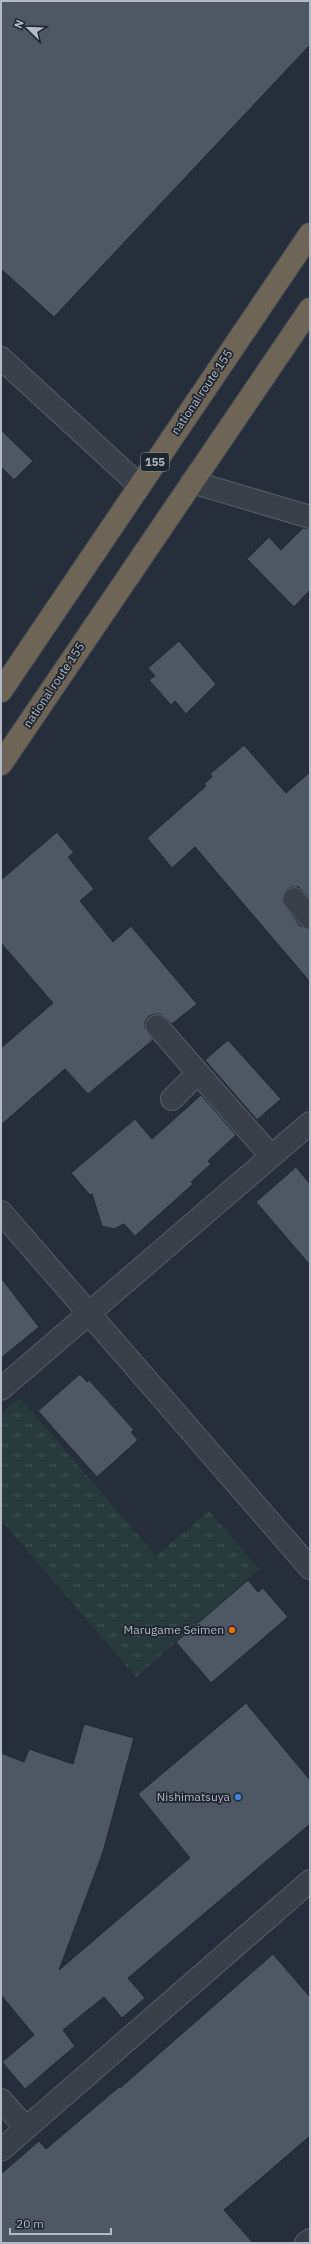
<svg xmlns="http://www.w3.org/2000/svg" width="311" height="2244" font-family="'IBM Plex Sans',sans-serif">
<defs>
<pattern id="park-tufts" width="24" height="20" patternUnits="userSpaceOnUse"><rect width="24" height="20" fill="#283b3c"/><path d="M3 7l-1-3M5 7V3M7 7l1-3M15 17l-1-3M17 17v-4M19 17l1-3" fill="none" stroke="#455557"/></pattern>
</defs>
<rect width="100%" height="100%" fill="#252e3a"/>
<polygon fill="url(#park-tufts)" points="20,1398 156,1556 209,1511 259,1569 136,1677 1,1520 1,1414"/>
<g fill="#4e5865" stroke="#202731">
<polygon points="1,1 310,1 310,45 54,317 1,269"/>
<polygon points="1,430 33,461 14,480 1,467"/>
<polygon points="303,528 310,529 310,590 294,607 247,559 269,537 281,550"/>
<polygon points="179,641 216,684 186,714 175,701 171,705 149,680 155,676 148,668"/>
<polygon points="244,745 286,793 310,772 310,899 299,887 292,887 286,890 282,901 300,926 310,930 310,982 195,847 172,868 147,838 206,786 204,784 212,777 210,774"/>
<polygon points="57,832 74,853 68,857 94,889 80,901 113,942 131,926 197,1004 172,1024 161,1014 155,1014 149,1016 145,1022 145,1028 153,1040 88,1094 65,1069 1,1125 1,1048 53,1003 1,943 1,880"/>
<polygon points="228,1040 281,1099 257,1120 205,1060"/>
<polygon points="201,1095 236,1135 208,1161 211,1164 191,1182 193,1184 135,1236 124,1224 114,1229 102,1226 92,1194 90,1195 71,1173 135,1119 152,1139"/>
<polygon points="296,1167 310,1184 310,1265 256,1202"/>
<polygon points="1,1278 39,1327 1,1358"/>
<polygon points="80,1374 87,1382 89,1380 134,1430 131,1432 138,1440 97,1477 38,1411"/>
<polygon points="248,1580 258,1592 263,1588 288,1617 211,1683 176,1642"/>
<polygon points="246,1703 310,1780 310,1824 128,1978 145,1998 122,2018 104,1997 63,2030 75,2046 25,2089 2,2062 34,2035 1,1995 1,1753 24,1762 29,1749 73,1764 84,1724 134,1738 103,1852 59,1970 190,1858 138,1794"/>
<polygon points="273,1954 310,1997 310,2136 224,2210 253,2243 1,2243 1,2174 39,2141 46,2149 119,2087 120,2088"/>
</g>
<g fill="none" stroke-linecap="round" stroke-linejoin="round">
<g stroke="#575e68" stroke-width="24">
<g id="minor">
<polyline points="1,358 139,485"/>
<polyline points="192,482 310,517"/>
<polyline points="294,899 310,918"/>
<polyline points="157,1026 271,1156"/>
<polyline points="172,1099 198,1073"/>
<polyline points="1,1212 310,1568"/>
<polyline points="1,1389 310,1123"/>
<polyline points="1,2100 26,2128"/>
<polyline points="1,2150 310,1881"/>
<polyline points="306,2243 310,2240"/>
</g>
</g>
<g stroke="#444b55" stroke-width="24">
<g id="highway">
<polyline points="1,691 310,234"/>
<polyline points="1,764 310,309"/>
</g>
</g>
<use href="#minor" stroke="#39404a" stroke-width="22"/>
<use href="#highway" stroke="#6f6556" stroke-width="22"/>
</g>
<circle fill="#e8710a" stroke="#1e252f" stroke-width="1.5" cx="232" cy="1630" r="4"/>
<circle fill="#3f7fe0" stroke="#1e252f" stroke-width="1.5" cx="238" cy="1797" r="4"/>
<g text-anchor="middle" stroke-width="3.5" stroke-linejoin="round" paint-order="stroke">
<rect fill="#1e252f" stroke="#878e99" stroke-width="1" x="141" y="453" width="28" height="18" rx="3"/>
<g font-size="11" font-weight="bold" fill="#b4bbc6">
<text x="155" y="466">155</text>
</g>
<g font-size="12" fill="#b4bbc6" stroke="#1e252f">
<text transform="translate(202 392) rotate(-56)" y="4">national route 155</text>
<text transform="translate(54 685) rotate(-56)" y="4">national route 155</text>
</g>
<g font-size="12" fill="#b4bbc6" stroke="#1e252f" text-anchor="end">
<text x="224" y="1634">Marugame Seimen</text>
<text x="230" y="1801">Nishimatsuya</text>
</g>
</g>
<rect width="311" height="2244" fill="none" stroke="#b4bbc6" stroke-width="4"/>
<g transform="translate(28 28) rotate(293)" stroke="#1e252f" stroke-width="3" paint-order="stroke">
<path d="M0-3L7 15L0 10L-7 15Z" fill="#b4bbc6"/>
<text y="-6" font-size="11" font-weight="bold" text-anchor="middle" fill="#b4bbc6">N</text>
</g>
<path d="M10 2228v6h101v-6" fill="none" stroke="#b4bbc6" stroke-width="2"/>
<text x="16" y="2228" font-size="12" fill="#b4bbc6" stroke="#1e252f" stroke-width="3" paint-order="stroke">20 m</text>
</svg>
